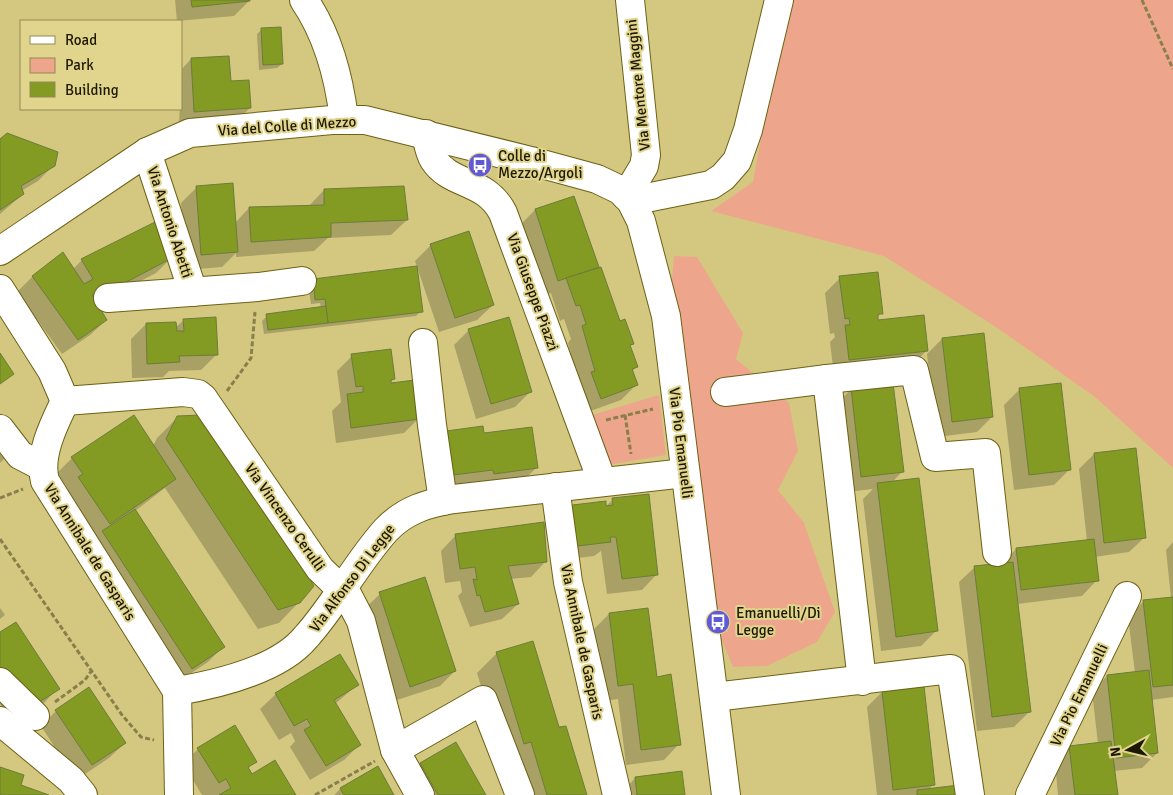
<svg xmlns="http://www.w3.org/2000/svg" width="1173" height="795" font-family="Signika,sans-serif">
<rect width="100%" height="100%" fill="#d4c880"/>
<g fill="#eda68c">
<polygon points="794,0 1173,0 1173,468 1095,397 999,329 884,256 711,211 753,182 761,138"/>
<polygon points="674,256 697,257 743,333 736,359 789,403 798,451 778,490 804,523 835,612 817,642 767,666 733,667 721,638 671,289"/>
<polygon points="659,395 666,455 608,465 592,415"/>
</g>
<g fill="#0003">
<polygon points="175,0 249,0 249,1 234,16 177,21"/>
<polygon points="262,29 282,64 277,68 259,70 257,34"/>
<polygon points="191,59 230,83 250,108 234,123 179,127 181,70"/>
<polygon points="0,141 54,165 38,181 21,191 23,194 0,214"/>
<polygon points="196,188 235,223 249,208 309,206 324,190 407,220 391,235 328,238 314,251 236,257 236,253 222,267 186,270 181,203"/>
<polygon points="573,198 598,269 620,322 632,344 629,347 636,367 632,372 636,385 621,400 585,413 568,343 571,339 564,319 560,321 551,293 543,295 520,225 535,210"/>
<polygon points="431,245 493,305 477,320 439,332 415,261"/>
<polygon points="63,254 73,269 82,260 171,258 156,273 96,304 106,320 90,335 62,354 17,292 32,277"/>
<polygon points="840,278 881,313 877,318 877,322 927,350 912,366 834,375 830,342 835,337 834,333 830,334 825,293"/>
<polygon points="308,285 421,311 416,316 264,334 262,321 267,316 321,308 320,303 311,304"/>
<polygon points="184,320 217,354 201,370 169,371 163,377 132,378 131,339 146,324 175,328"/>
<polygon points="469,330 530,392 515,407 476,419 454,345"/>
<polygon points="942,339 992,417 977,432 937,437 927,354"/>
<polygon points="352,356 394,379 388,384 419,418 404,433 336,443 332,411 341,402 337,371"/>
<polygon points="1060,385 1070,469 1054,485 1014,490 1004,405 1019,390"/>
<polygon points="851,389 902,472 892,482 936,631 921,646 881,651 863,499 873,489 847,492 836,405"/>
<polygon points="177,418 299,602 279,623 258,629 165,488 135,511 224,646 208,662 176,683 64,493 68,489 57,473 72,458 153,446 157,438"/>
<polygon points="483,435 536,468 521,483 430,491"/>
<polygon points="0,442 8,455 0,463"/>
<polygon points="1094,454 1145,537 1129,552 1094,557 1097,580 1082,596 1017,604 1029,712 1014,727 977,731 959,582 975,567 1002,564 1016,549 1087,541 1079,469"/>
<polygon points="613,499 657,574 642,590 607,594 601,551 594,556 554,561"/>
<polygon points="456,535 546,561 531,577 510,579 518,604 502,619 470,627 458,596 462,592 460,581 445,583 441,551"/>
<polygon points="1173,542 1173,697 1151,700 1157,753 1142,768 1114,771 1116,795 1058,795 1055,763 1070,747 1098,744 1092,691 1107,676 1135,673 1128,617 1143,602 1171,598 1166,550"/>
<polygon points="380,594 455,671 440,686 394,701 364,609"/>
<polygon points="0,608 5,615 0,619"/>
<polygon points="609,614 656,678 679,744 664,760 626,765 618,699 603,701 594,629"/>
<polygon points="0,634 58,688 43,704 13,723 0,704"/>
<polygon points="497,653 559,729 585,795 521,795 504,763 477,673"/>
<polygon points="357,685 335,704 359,745 344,760 310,780 290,747 295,741 291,733 279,740 260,709 276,694"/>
<polygon points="882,692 934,784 928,790 959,795 877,795 867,707"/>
<polygon points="56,711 125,743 109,758 76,780 41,726"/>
<polygon points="198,749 255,761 248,769 252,776 295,795 202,795 183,764"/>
<polygon points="420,764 484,795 414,795 405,779"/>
<polygon points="378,768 393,795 334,795 340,789"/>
<polygon points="635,778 684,795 620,795"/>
</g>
<g fill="#839a23" stroke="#6d7d3a">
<polygon points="191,0 250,0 250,1 192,7"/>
<polygon points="281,27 283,64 263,65 261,28"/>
<polygon points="229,56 231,81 249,80 251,108 194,112 191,58"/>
<polygon points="7,133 58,152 55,166 21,186 24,194 0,210 0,139"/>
<polygon points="233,183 238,252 201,255 196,186"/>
<polygon points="404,186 408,220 331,223 331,237 251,242 249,207 324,205 324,189"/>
<polygon points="574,196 599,267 558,281 535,209"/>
<polygon points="159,220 172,258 100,296 98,291 92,295 107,320 78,340 32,276 63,252 84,284 93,279 81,259"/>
<polygon points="469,231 494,305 455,318 430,244"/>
<polygon points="417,266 423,312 328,323 325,299 315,300 313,279"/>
<polygon points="601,267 620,321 625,319 634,344 630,345 638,367 632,369 638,385 601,399 591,372 595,371 582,326 586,324 580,305 576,306 566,278"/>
<polygon points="878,272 883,314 878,314 878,320 924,315 928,351 849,360 845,325 850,325 849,318 845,319 839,276"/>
<polygon points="326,306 328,323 268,330 266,314"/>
<polygon points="216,317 218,355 179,356 180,362 147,364 146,323 176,322 177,331 184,331 183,319"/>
<polygon points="509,317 532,392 491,404 468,329"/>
<polygon points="984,333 993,417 952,422 942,338"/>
<polygon points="391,349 395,379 391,380 391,383 415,380 420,419 351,428 347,394 363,392 363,386 356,387 351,354"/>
<polygon points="0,353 14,374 0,384"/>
<polygon points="893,383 904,472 861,477 851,388"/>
<polygon points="1061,383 1071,470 1029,475 1019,388"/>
<polygon points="134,415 176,479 110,524 78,477 83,474 71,457"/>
<polygon points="201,415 314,586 300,603 278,610 166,439 177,416"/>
<polygon points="483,426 484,433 532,427 538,468 494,474 493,470 445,476 439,432"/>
<polygon points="1136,448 1146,538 1104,543 1094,453"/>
<polygon points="919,478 938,631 896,637 877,483"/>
<polygon points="649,494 658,575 622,579 616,537 610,537 611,542 569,547 564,506 606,501 606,506 613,505 612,498"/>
<polygon points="135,509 225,647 192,669 102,531"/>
<polygon points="544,522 547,562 508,566 519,604 485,612 480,595 477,596 473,579 477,580 475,567 460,569 455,534"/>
<polygon points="1094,539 1099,581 1021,590 1016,548"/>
<polygon points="1013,562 1031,712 992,717 974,566"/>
<polygon points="425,577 456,671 410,687 379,592"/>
<polygon points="1173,597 1173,685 1153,687 1143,600"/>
<polygon points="648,608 657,677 671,674 681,745 641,750 633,684 618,686 609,613"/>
<polygon points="16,622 60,689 28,709 0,666 0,632"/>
<polygon points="533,641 559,727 566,726 587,795 547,795 531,742 524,744 496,652"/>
<polygon points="340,654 359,685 334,700 361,745 326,766 304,730 311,726 307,719 294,726 275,693"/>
<polygon points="1149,670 1158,753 1116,758 1107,675"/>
<polygon points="924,686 935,785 893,790 882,691"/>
<polygon points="89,687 126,743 92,765 55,710"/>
<polygon points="235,725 257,762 248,767 252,774 275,760 296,795 219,795 231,788 226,779 219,783 197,748"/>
<polygon points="1111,741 1118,795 1075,795 1069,746"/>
<polygon points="456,742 486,795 438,795 420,763"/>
<polygon points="378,766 394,795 344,795 340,788"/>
<polygon points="0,767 24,775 21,785 49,795 0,795"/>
<polygon points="682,771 685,795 637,795 635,777"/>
<polygon points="959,785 960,795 917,795 917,790"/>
</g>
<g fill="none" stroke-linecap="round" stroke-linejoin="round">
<g stroke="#6c6115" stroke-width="30">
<g id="minor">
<path d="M304 0C328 35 339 77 344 119"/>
<path d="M426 134C428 143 429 152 434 160 451 186 486 179 503 213L602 481"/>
<polyline points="147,152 193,292"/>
<polyline points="626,196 644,166 646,155 630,0"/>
<polyline points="631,201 711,185 723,177 737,161 748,130 779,0"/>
<polyline points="0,251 147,152 190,133 332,120 365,120 531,161 597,179 620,190 631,201 641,221 666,316 726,795"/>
<path d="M0 289 52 371 65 401C54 424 38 455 45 481L177 691 179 795"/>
<polyline points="108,298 258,287 302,281"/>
<polyline points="423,343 432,425 443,501"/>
<polyline points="827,379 914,370 935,457 986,453 997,552"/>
<polyline points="725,392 827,379 862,681"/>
<polyline points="65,401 183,392 198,394 203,398 320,569 348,596 361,621 395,750 420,795"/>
<polyline points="0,429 20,455 43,467"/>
<polyline points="555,487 568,582 617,795"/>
<polyline points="0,682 35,716"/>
<path d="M177 691C218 684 279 670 306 637 335 605 357 562 386 530 405 510 428 503 454 499L685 473"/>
<polyline points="714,697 951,669 970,795"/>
<polyline points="0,721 71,780 83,795"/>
<polyline points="395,750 483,700 520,795"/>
<polyline points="1030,795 1127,596"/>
</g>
</g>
<g stroke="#887f4b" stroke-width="3" stroke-dasharray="5 2.5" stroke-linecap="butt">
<polyline points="1142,0 1173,69"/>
<polyline points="227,391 251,358 255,312"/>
<polyline points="625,415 631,454"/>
<polyline points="606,420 653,409"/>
<polyline points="0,498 23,489"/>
<polyline points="0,539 122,715 141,737 154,740"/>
<polyline points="55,702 85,680 92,670"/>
<polyline points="315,795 375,761"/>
</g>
<use href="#minor" stroke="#fff" stroke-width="28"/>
</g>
<defs>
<g id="bus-disc" transform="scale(1.25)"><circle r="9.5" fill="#605bd4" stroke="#e1d58d"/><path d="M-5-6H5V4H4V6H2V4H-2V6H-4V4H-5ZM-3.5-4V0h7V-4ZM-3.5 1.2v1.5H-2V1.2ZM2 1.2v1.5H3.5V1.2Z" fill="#fff"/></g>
</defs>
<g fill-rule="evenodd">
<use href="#bus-disc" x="480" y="165"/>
<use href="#bus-disc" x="718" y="622"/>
</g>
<g text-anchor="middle" stroke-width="4" stroke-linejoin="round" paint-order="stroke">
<g font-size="15" fill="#1d1800" stroke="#e1d58d">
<text transform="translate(638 85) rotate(-96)" y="5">Via Mentore Maggini</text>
<text transform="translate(287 126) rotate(-4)" y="5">Via del Colle di Mezzo</text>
<text transform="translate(170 222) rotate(72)" y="5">Via Antonio Abetti</text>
<text transform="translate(533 292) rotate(70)" y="5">Via Giuseppe Piazzi</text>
<text transform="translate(681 443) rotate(83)" y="5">Via Pio Emanuelli</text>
<text transform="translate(285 517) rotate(55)" y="5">Via Vincenzo Cerulli</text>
<text transform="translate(90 552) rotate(58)" y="5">Via Annibale de Gasparis</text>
<text transform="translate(352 578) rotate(-53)" y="5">Via Alfonso Di Legge</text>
<text transform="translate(582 642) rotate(78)" y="5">Via Annibale de Gasparis</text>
<text transform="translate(1079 695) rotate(-64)" y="5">Via Pio Emanuelli</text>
</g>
<g font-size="15" fill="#1d1800" stroke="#e1d58d" text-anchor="start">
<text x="498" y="161">Colle di<tspan x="498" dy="17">Mezzo/Argoli</tspan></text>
<text x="736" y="618">Emanuelli/Di<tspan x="736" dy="17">Legge</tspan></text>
</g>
</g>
<rect x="20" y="20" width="162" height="90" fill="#e1d58d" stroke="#938955"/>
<rect x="30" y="36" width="25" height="8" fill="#ffffff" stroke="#938955"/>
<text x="65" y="45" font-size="15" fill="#1d1800">Road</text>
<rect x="30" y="58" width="25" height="15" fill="#eda68c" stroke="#938955"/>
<text x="65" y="70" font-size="15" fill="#1d1800">Park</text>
<rect x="30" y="82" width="25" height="15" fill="#839a23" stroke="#938955"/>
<text x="65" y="95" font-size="15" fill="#1d1800">Building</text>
<g transform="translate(1128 750) rotate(262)" stroke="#e1d58d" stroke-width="4" paint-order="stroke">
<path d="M0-4L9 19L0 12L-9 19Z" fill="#1d1800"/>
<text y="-8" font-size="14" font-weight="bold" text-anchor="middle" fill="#1d1800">N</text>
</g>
</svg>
